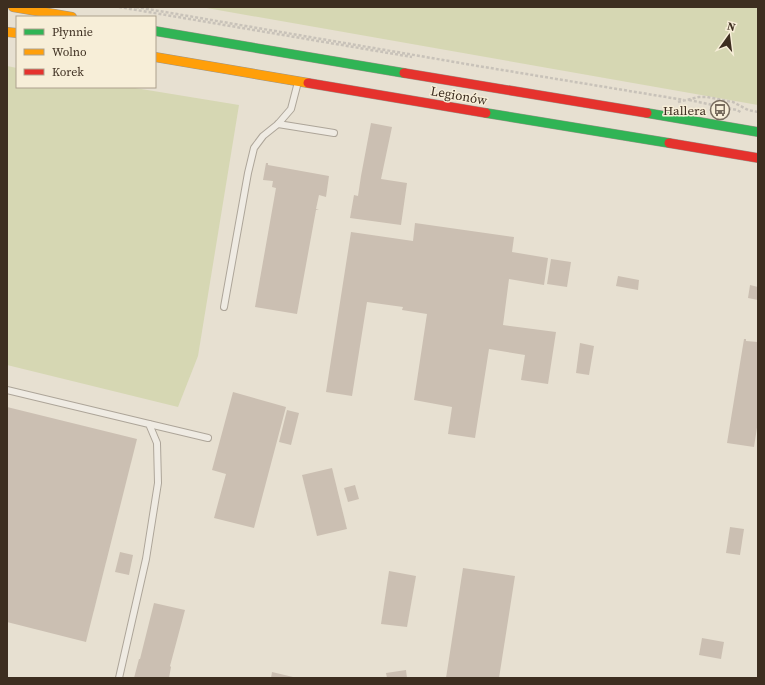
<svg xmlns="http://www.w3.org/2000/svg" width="765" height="685" font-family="'Source Serif 4',serif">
<rect width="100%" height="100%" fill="#e7e0d1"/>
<g fill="#d6d7b3">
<polygon points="201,7 758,7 758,105"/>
<polygon points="7,66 17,68 17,87 129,87 239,105 198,356 178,407 7,365"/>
</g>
<g fill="#cbbfb2">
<polygon points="371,123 392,127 381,179 407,183 401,225 350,218 354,195 358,196 361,176"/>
<polygon points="266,163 268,163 268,165 329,176 326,197 319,195 316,209 319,210 316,210 297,314 255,307 276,188 272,187 273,181 263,180"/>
<polygon points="415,223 514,237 512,252 548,258 544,285 509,279 503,325 556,332 548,384 521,380 525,355 489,349 475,438 448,434 452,407 414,400 427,314 402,310 403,307 367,302 352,396 326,392 351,232 413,241"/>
<polygon points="551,259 571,262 567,287 547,284"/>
<polygon points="618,276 639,280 638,290 616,286"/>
<polygon points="750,285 758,287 758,300 748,298"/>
<polygon points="744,339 746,339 746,341 758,342 758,421 754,447 727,443"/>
<polygon points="580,343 594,346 589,375 576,373"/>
<polygon points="233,392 286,407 254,528 214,518 226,474 212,470"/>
<polygon points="7,407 137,439 86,642 7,622"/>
<polygon points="287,410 299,413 291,445 279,442"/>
<polygon points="332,468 347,529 317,536 302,475"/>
<polygon points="355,485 359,499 348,502 344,488"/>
<polygon points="730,527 744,529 740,555 726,553"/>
<polygon points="120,552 133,555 129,575 115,572"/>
<polygon points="463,568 515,576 499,678 446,678"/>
<polygon points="389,571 416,576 407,627 381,624"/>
<polygon points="154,603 185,610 170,666 171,667 169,678 134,678 139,659 140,659"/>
<polygon points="702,638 724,642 721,659 699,655"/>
<polygon points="406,670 407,678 387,678 386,673"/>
<polygon points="272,672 293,677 293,678 271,678"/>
</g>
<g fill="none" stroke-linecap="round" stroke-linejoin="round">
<g stroke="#ada599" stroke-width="8">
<g id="lane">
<polyline points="278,124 334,133"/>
<polyline points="224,307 248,173 254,148 263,136 278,124 291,109 298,82"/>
<polyline points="7,390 149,424 157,443 158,483 146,559 119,678"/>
<polyline points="149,424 208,438"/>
</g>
</g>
<g stroke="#9c958a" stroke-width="10">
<g id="fast">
<polyline points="155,31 404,73"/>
<polyline points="486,113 669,143"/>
<polyline points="647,113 758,132"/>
</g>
</g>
<g stroke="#9c958a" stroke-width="10">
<g id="slow">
<polyline points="13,7 72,17"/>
<polyline points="7,32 17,33"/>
<polyline points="155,57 308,83"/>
</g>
</g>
<g stroke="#9c958a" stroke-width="10">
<g id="jam">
<polyline points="404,73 647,113"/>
<polyline points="308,83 486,113"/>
<polyline points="669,143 758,158"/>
</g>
</g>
<g stroke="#c8c2b9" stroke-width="2.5" stroke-dasharray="3 2" stroke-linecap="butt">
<polyline points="119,7 412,57"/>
<polyline points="136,7 472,65 684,100"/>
<polyline points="689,100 737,110 742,113"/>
<polyline points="678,102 699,97 707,97 733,102 748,110 758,112"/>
</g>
<use href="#lane" stroke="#efebe3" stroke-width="6"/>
<use href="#fast" stroke="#30b455" stroke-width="9"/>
<use href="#slow" stroke="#ff9f0a" stroke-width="9"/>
<use href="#jam" stroke="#e5322d" stroke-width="9"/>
</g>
<defs>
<g id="bus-ring" transform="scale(1)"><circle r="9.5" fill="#f7eed8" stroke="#786c5e" stroke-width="1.5"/><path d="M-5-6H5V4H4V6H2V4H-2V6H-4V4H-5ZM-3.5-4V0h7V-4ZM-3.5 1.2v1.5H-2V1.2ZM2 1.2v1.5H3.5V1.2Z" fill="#786c5e"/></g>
</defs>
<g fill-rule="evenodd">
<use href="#bus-ring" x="720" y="110"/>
</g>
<g text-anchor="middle" stroke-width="3" stroke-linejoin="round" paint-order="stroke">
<g font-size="13" fill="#3d2e20" stroke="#f7eed8">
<text transform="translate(459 95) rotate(10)" y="5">Legionów</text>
</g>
<g font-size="13" fill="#3d2e20" stroke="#f7eed8" text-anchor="end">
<text x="706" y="115">Hallera</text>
</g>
</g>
<rect width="765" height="685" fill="none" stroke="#3d2e20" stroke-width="16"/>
<rect x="16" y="16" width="140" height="72" fill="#f7eed8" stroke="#ada18e"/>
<rect x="24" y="29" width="20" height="6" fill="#30b455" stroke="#ada18e"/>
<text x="52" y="36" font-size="12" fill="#3d2e20">Płynnie</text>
<rect x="24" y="49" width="20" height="6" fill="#ff9f0a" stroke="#ada18e"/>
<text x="52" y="56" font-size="12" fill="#3d2e20">Wolno</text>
<rect x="24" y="69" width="20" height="6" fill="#e5322d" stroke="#ada18e"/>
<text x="52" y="76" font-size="12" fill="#3d2e20">Korek</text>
<g transform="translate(729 36) rotate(14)" stroke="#f7eed8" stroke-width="3" paint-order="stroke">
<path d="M0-3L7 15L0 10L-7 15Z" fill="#3d2e20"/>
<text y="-6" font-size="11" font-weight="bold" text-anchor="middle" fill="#3d2e20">N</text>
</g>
</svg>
